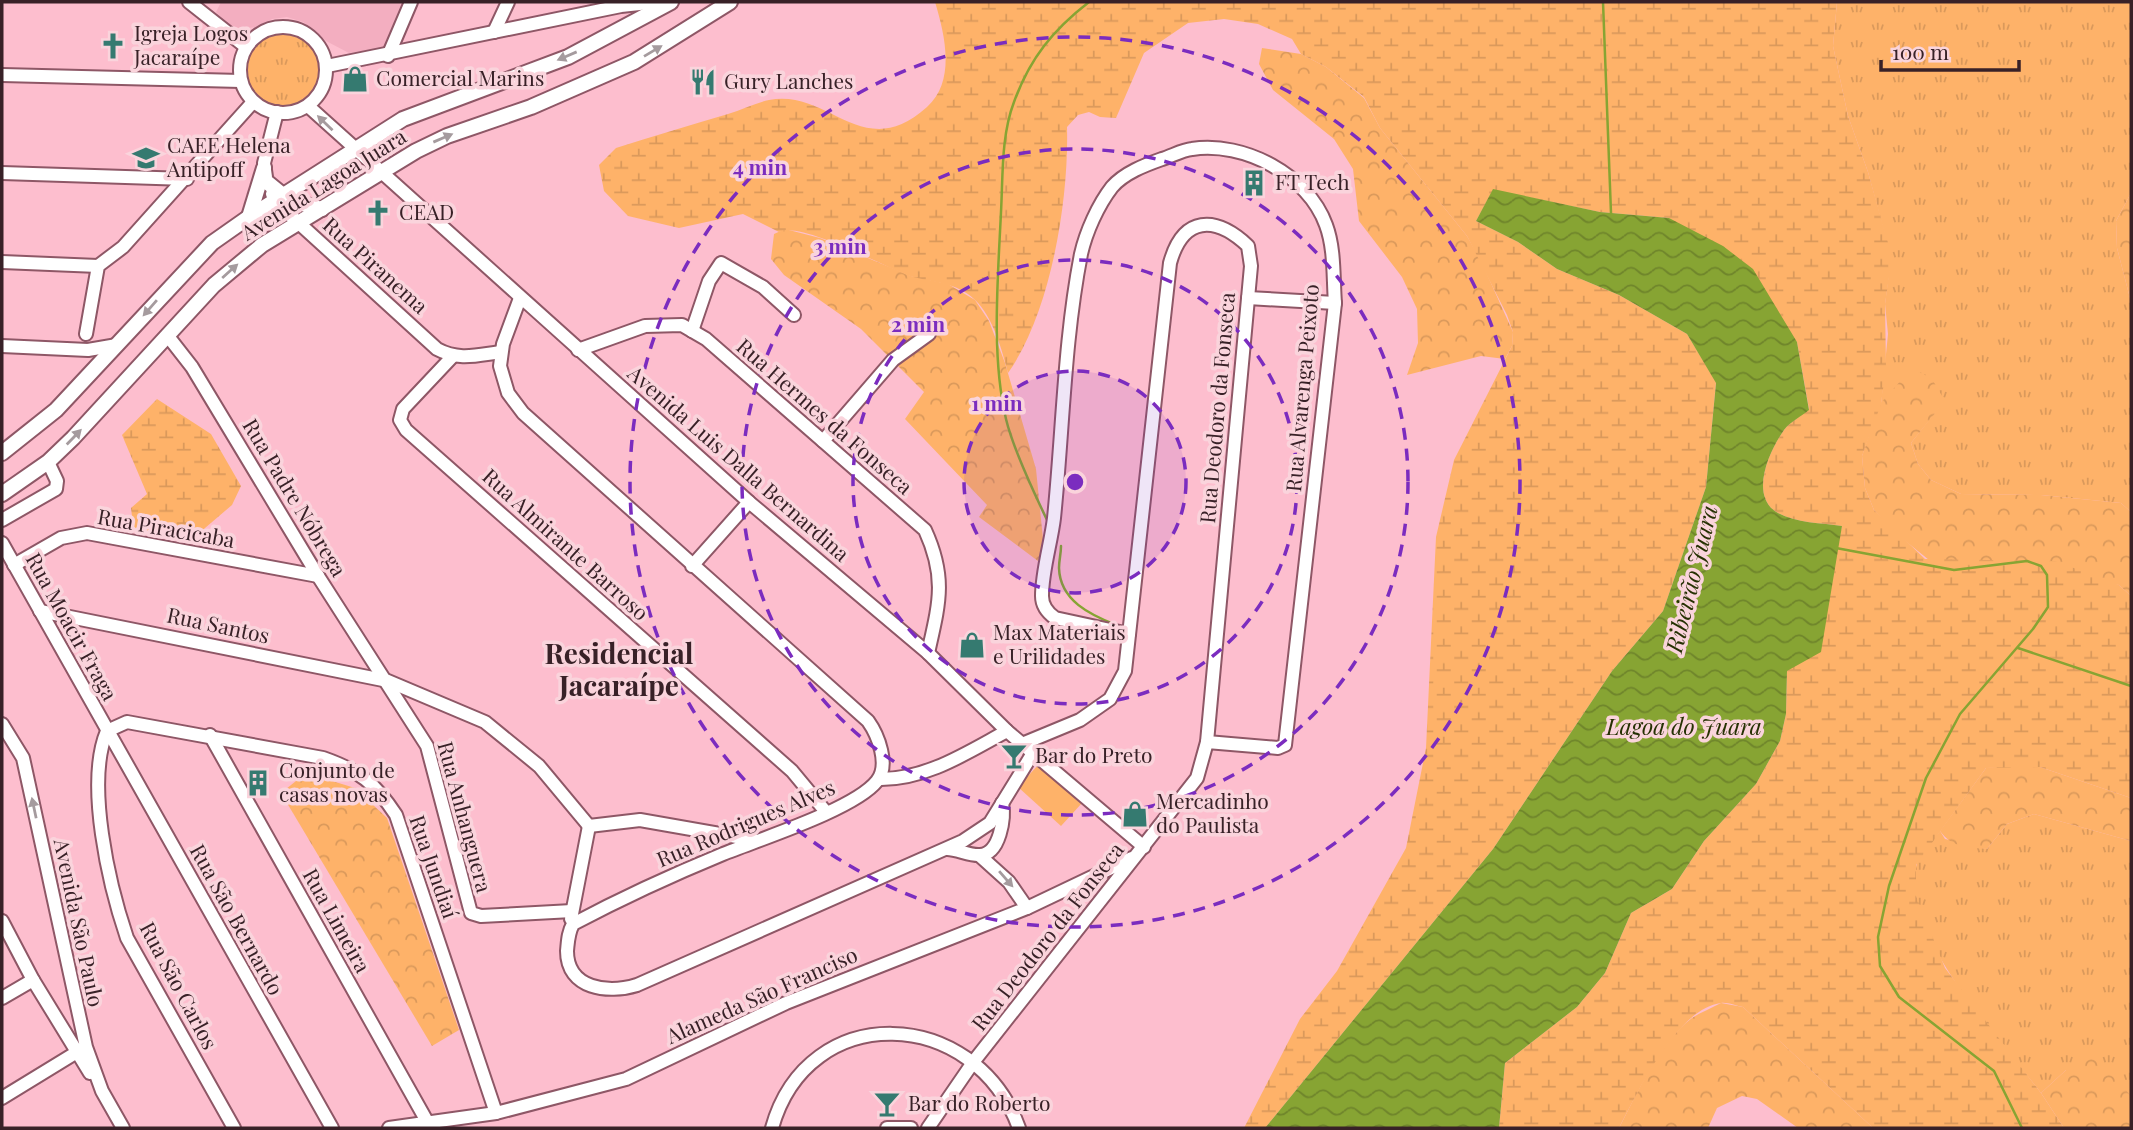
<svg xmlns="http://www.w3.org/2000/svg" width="2133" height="1130" font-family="'Playfair Display',serif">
<defs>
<pattern id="grass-tufts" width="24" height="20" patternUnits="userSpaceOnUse" patternTransform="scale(1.75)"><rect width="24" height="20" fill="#feb269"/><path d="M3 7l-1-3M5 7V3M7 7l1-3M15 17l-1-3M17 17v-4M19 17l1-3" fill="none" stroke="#da995b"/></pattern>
<pattern id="forest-crowns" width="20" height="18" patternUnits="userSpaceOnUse" patternTransform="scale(1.75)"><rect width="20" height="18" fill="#feb269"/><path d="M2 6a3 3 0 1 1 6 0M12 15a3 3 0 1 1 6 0" fill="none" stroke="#da995b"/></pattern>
<pattern id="wetland-marsh" width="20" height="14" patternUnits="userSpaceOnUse" patternTransform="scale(1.75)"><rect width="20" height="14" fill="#feb269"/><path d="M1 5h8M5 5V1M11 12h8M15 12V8" fill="none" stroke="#da995b"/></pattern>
<pattern id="water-waves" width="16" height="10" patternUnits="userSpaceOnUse" patternTransform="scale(1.75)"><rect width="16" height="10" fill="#87a433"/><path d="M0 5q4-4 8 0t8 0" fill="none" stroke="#6f852b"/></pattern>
</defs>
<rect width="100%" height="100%" fill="#fdbece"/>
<polygon fill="#f3aec0" points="221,2 404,2 383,48 349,53 326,41 303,22 287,17 272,19 256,27 241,29 227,24 216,12"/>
<g fill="url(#grass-tufts)">
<polygon points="1837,2 2131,2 2131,193 2116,221 2117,248 2131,302 2131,512 2121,503 2041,495 1961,494 1931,480 1918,464 1911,443 1944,401 1904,378 1881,404 1888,334 1885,304 1891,257 1868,172 1848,116 1833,46"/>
<circle cx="283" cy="69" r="37"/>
<path d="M2034 814 2131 841V1096L2117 1083 2066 1070 2041 1093C2001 1041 1902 936 1916 867 1918 855 1933 841 1940 831L1945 839 1987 849 2007 824Z"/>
</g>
<g fill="url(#forest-crowns)">
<polygon points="1262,48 1301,54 1326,67 1364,98 1380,128 1467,236 1481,261 1513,332 1512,346 1505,359 1481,356 1407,375 1418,343 1417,309 1402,277 1359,221 1353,169 1334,139 1273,90 1259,64"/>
<polygon points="2131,193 2131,302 2117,248 2116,221"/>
<polygon points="785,229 820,238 911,276 948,284 975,300 989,321 1005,363 1036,469 1044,549 1038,561 979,517 987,505 905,419 924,392 861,329 784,275 771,259 774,234"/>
<polygon points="1920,372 1932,379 1945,401 1911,443 1918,464 1931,480 1961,494 2041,495 2121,503 2131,512 2131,596 2119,585 1929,560 1893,531 1874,510 1865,488 1862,456 1879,405 1904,377"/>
<path d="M2007 766 2040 767 2131 798V841L2034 814 2007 824 1987 849C1969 848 1951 847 1940 831L1986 768Z"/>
<polygon points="306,773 355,788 387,818 459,1030 432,1046 281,793"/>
<path d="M1721 1003 1743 1007 1873 1128H1798L1757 1099 1742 1096 1717 1108 1708 1128H1619C1637 1094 1660 1041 1692 1018 1701 1012 1712 1008 1721 1003Z"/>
<polygon points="2093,1052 2131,1096 2131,1128 2064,1128 2041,1093 2066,1070"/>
</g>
<g fill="url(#wetland-marsh)">
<path d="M935 2H1837L1833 46 1848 116 1868 172 1892 257 1885 304 1886 367 1881 404 1862 456 1865 488 1874 510 1925 559 2055 561 2119 585 2131 596V798L2040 767 1986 768 1916 865V896L1945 968 2041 1093 2064 1128H1873L1743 1007C1737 1006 1727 1002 1721 1003 1676 1009 1638 1092 1619 1128H1499L1505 1063 1577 1007 1605 973 1631 913 1672 889 1704 841 1756 784 1780 741 1786 714 1787 671 1835 557 1842 526C1822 523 1796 523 1778 513 1748 496 1770 450 1784 430 1790 422 1801 416 1809 409L1797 342 1669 218 1600 212 1493 190 1476 221 1518 242 1557 269 1619 295 1687 334 1716 382 1706 487 1663 611 1612 671 1493 849 1265 1128H1244L1300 1019 1337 971 1406 848 1426 748 1436 537 1454 460 1512 346 1513 332 1507 315 1467 236 1380 128 1364 97 1326 67 1301 54 1292 39 1258 24 1224 19 1188 23 1144 53 1116 118 1100 117 1089 112 1078 115 1067 127C1069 200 1051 312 1008 373 1002 350 993 317 975 300 957 282 933 283 910 276 884 267 801 221 779 232L743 214 679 228 628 216 604 191 599 165 616 148C653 136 691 125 728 114 742 110 755 103 769 100 829 88 863 165 927 107 956 81 945 35 935 2Z"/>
<polygon points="157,399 211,434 241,486 232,505 198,534 134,532 131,508 147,494 122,435"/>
</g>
<polygon fill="#feb269" points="1039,764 1082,803 1061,826 1018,787"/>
<path fill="url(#water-waves)" d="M1493 189 1600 212 1669 218 1723 246 1753 269 1797 342 1809 410C1802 416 1790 422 1784 430 1770 450 1748 496 1778 513 1796 523 1822 523 1842 526L1821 652 1787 671 1786 714 1780 741 1756 784 1704 841 1672 889 1631 913 1605 973 1577 1007 1505 1063 1499 1128H1265L1493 849 1612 671 1663 611 1706 487 1716 383 1687 334 1619 295 1557 269 1518 242 1476 221Z"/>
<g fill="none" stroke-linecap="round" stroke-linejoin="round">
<g stroke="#87a433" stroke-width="2.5">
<polyline points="1603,2 1611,213"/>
<path d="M1048 522C1035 495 1013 449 1006 419 991 356 998 277 1001 212 1003 176 1001 136 1014 102 1030 58 1053 30 1089 2"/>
<path d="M1061 546C1061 554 1059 560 1059 568 1060 601 1091 615 1116 625"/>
<polyline points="1836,548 1954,570 2027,561 2041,566 2047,575 2048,607 2033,629 1960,714 1926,778 1889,886 1878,937 1880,966 1899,997 1994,1071 2022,1128"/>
<polyline points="2018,648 2131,686"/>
</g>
<g stroke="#8e5766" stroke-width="16">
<g id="minor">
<polyline points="189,2 246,47"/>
<circle cx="283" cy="70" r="43"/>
<polyline points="494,32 508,2"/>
<polyline points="388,56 411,2"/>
<polyline points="327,66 621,6 658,2"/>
<polyline points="2,75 241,81"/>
<polyline points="308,106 749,502 928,653 1007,731 1144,847"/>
<polyline points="2,173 187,179"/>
<polyline points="266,177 264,163 277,112"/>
<path d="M272 194 290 215 437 349C459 361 477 355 501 352"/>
<polyline points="2,262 98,266"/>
<path d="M520 298 503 344 500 366 508 393 523 413 868 721C878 735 890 765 877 781 855 809 760 839 723 854 672 875 622 898 573 924 568 933 568 941 567 951 567 989 608 994 637 985L963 841 990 823 1033 753"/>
<polyline points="1248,298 1335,303"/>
<polyline points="692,331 709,281 721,263 763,287 794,315"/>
<polyline points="86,334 98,266 123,247 253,102"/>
<polyline points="167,335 192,367 318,576 427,746 471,913 481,916 572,911"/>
<polyline points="2,346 88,350 117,345"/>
<path d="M578 350 645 326 682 325 706 339 925 530C947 578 939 604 928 653"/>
<polyline points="452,357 403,409 400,420 406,430 792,771 826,812"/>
<polyline points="823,441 893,360 929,334"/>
<polyline points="2,520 56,489 57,481 48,462"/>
<polyline points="2,543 332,1128"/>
<polyline points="14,565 61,538 87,533 318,576"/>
<polyline points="692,566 749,502"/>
<polyline points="40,611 388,681 485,722 539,766 589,826"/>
<path d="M1129 634 1055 618C1048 613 1042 606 1042 596 1042 571 1051 543 1054 518 1063 430 1064 341 1081 254 1086 232 1098 205 1112 187 1124 173 1145 165 1162 159 1172 156 1182 150 1192 149 1244 141 1308 175 1326 225 1335 249 1333 278 1335 303L1285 745 1278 748 1207 742"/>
<polyline points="2,724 23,758 86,1047 102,1091 123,1128"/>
<path d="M107 731 127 722 323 758C360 771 375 783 396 815L496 1113"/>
<path d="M107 731C85 783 109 885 127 938L234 1128"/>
<polyline points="210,735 429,1125"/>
<path d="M879 779C926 780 968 752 1007 731"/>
<polyline points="589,826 640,820 754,840"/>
<path d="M947 849C957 849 970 856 980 855 1000 854 1005 818 1002 803"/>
<polyline points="979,855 1009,882 1027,908"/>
<polyline points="571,919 589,826"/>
<polyline points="2,921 33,980 90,1073"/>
<polyline points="2,998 33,980"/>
<polyline points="2,1098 82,1049"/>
<polyline points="389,1128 496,1113 626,1079 786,1003 1027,908 1132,858"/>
<path d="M772 1128C808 999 975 1006 1019 1128"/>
<polyline points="887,1128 911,1128"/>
<path d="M928 1128 974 1061 1197 778 1207 742 1251 266 1248 246C1215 215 1183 216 1170 263L1125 671 1110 699 1080 720 1022 744"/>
</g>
</g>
<g stroke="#8e5766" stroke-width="18">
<g id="major">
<polyline points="268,183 290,201 322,209"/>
<polyline points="249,217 264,168"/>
<polyline points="2,453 56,410 212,243 249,217 403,119 568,57 671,2"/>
<polyline points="2,494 48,462 73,438 214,285 262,245 416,151 447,136 531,107 634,62 730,2"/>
</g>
</g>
<use href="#minor" stroke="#fff" stroke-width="12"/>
<use href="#major" stroke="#fff" stroke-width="14"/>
</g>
<defs><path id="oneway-solid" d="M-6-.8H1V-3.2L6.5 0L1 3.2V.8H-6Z" transform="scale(1.75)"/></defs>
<g fill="#a59b9e">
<use href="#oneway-solid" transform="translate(653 51) rotate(-31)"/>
<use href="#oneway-solid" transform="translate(567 56) rotate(157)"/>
<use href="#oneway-solid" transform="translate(325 123) rotate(-136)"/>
<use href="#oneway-solid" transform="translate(443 138) rotate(-23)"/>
<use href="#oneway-solid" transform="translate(230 271) rotate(-42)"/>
<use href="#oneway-solid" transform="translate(150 308) rotate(131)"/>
<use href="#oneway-solid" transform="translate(74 437) rotate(-46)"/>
<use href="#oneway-solid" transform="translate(34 808) rotate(-102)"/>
<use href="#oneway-solid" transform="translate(1006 879) rotate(49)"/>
</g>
<circle cx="1075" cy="482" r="111" fill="#7b2cbf" fill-opacity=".12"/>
<g fill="none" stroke="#7b2cbf" stroke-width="3.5" stroke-dasharray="12 9">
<circle cx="1075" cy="482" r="111"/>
<circle cx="1075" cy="482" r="222"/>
<circle cx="1075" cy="482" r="333"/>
<circle cx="1075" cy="482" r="445"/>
</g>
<defs>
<g id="church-bare" transform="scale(2.1)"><path d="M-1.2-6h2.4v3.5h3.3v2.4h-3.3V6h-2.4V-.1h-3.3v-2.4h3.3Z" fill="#357a70" stroke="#fad4dc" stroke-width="2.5" paint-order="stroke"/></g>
<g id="shop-bare" transform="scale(2.1)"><path d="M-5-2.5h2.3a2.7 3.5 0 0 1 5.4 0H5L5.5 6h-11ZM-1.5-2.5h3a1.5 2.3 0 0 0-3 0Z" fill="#357a70" stroke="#fad4dc" stroke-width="2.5" paint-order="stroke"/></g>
<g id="restaurant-bare" transform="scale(2.1)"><path d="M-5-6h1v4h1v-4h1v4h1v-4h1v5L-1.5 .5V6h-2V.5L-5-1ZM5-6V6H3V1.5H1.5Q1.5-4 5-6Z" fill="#357a70" stroke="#fad4dc" stroke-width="2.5" paint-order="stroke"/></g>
<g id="school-bare" transform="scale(2.1)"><path d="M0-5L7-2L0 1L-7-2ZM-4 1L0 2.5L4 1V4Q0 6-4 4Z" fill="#357a70" stroke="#fad4dc" stroke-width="2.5" paint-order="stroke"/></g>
<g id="building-bare" transform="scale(2.1)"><path d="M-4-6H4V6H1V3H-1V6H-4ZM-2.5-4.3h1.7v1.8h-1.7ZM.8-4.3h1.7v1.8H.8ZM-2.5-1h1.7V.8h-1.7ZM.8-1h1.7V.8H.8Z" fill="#357a70" stroke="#fad4dc" stroke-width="2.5" paint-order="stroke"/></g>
<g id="bar-bare" transform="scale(2.1)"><path d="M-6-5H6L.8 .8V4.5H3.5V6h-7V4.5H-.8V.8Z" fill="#357a70" stroke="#fad4dc" stroke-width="2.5" paint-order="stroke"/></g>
</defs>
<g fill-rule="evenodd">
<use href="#church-bare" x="113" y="46"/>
<use href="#shop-bare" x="355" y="79"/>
<use href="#restaurant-bare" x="703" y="82"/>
<use href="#school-bare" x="146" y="158"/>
<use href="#building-bare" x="1254" y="183"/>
<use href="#church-bare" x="378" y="213"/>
<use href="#shop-bare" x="972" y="645"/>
<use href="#bar-bare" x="1014" y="756"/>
<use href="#building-bare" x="258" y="783"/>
<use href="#shop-bare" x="1135" y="814"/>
<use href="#bar-bare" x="887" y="1104"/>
</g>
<g text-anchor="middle" stroke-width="7" stroke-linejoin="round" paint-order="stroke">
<g font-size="21" fill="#382127" stroke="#fad4dc" text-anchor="start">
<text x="134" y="41">Igreja Logos<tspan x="134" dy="24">Jacaraípe</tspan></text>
<text x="376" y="86">Comercial Marins</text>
<text x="724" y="89">Gury Lanches</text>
<text x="167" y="153">CAEE Helena<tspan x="167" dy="24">Antipoff</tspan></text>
<text x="1275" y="190">FT Tech</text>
<text x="399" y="220">CEAD</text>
<text x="993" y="640">Max Materiais<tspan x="993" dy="24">e Urilidades</tspan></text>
<text x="1035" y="763">Bar do Preto</text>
<text x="279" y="778">Conjunto de<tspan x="279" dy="24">casas novas</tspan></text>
<text x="1156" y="809">Mercadinho<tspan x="1156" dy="24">do Paulista</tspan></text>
<text x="908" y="1111">Bar do Roberto</text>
</g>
<g font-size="21" fill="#382127" stroke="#fad4dc">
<text transform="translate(324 185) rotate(-32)" y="7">Avenida Lagoa Juara</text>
<text transform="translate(375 266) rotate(42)" y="7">Rua Piranema</text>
<text transform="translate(1303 388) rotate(-85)" y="7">Rua Alvarenga Peixoto</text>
<text transform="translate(1218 408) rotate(-85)" y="7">Rua Deodoro da Fonseca</text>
<text transform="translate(824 417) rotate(41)" y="7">Rua Hermes da Fonseca</text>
<text transform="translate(738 464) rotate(41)" y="7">Avenida Luis Dalla Bernardina</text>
<text transform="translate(294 498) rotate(59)" y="7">Rua Padre Nóbrega</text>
<text transform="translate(166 529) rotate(10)" y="7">Rua Piracicaba</text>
<text transform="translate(565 545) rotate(42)" y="7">Rua Almirante Barroso</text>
<text transform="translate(218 626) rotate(12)" y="7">Rua Santos</text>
<text transform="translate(71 627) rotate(61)" y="7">Rua Moacir Fraga</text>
<text transform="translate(464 817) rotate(75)" y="7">Rua Anhanguera</text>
<text transform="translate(746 824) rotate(-23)" y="7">Rua Rodrigues Alves</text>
<text transform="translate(433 867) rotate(71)" y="7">Rua Jundiaí</text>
<text transform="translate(236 920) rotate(61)" y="7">Rua São Bernardo</text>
<text transform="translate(336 921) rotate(61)" y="7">Rua Limeira</text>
<text transform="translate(78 923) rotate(78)" y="7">Avenida São Paulo</text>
<text transform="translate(1048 937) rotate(-52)" y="7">Rua Deodoro da Fonseca</text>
<text transform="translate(178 986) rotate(62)" y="7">Rua São Carlos</text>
<text transform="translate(762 996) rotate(-24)" y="7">Alameda São Franciso</text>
</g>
<g font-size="23" font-style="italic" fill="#263103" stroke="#fad4dc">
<text transform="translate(1692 579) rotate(-76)" y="8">Ribeirão Juara</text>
<text x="1684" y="735">Lagoa do Juara</text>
</g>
<g font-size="28" font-weight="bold" fill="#382127" stroke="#fad4dc">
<text x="619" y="664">Residencial<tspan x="619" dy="32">Jacaraípe</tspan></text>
</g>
</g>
<circle cx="1075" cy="482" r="10" fill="#7b2cbf" stroke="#fad4dc" stroke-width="3.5"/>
<g font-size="21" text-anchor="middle" font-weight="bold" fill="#7b2cbf" stroke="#fad4dc" stroke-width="7" stroke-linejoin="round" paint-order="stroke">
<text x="760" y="175">4 min</text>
<text x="840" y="254">3 min</text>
<text x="918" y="332">2 min</text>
<text x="997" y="411">1 min</text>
</g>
<rect width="2133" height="1130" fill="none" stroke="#382127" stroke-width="7"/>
<path d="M1881 60v10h138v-10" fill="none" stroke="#382127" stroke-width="3.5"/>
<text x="1892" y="60" font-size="21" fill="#382127" stroke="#fad4dc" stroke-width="5" paint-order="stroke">100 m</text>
</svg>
